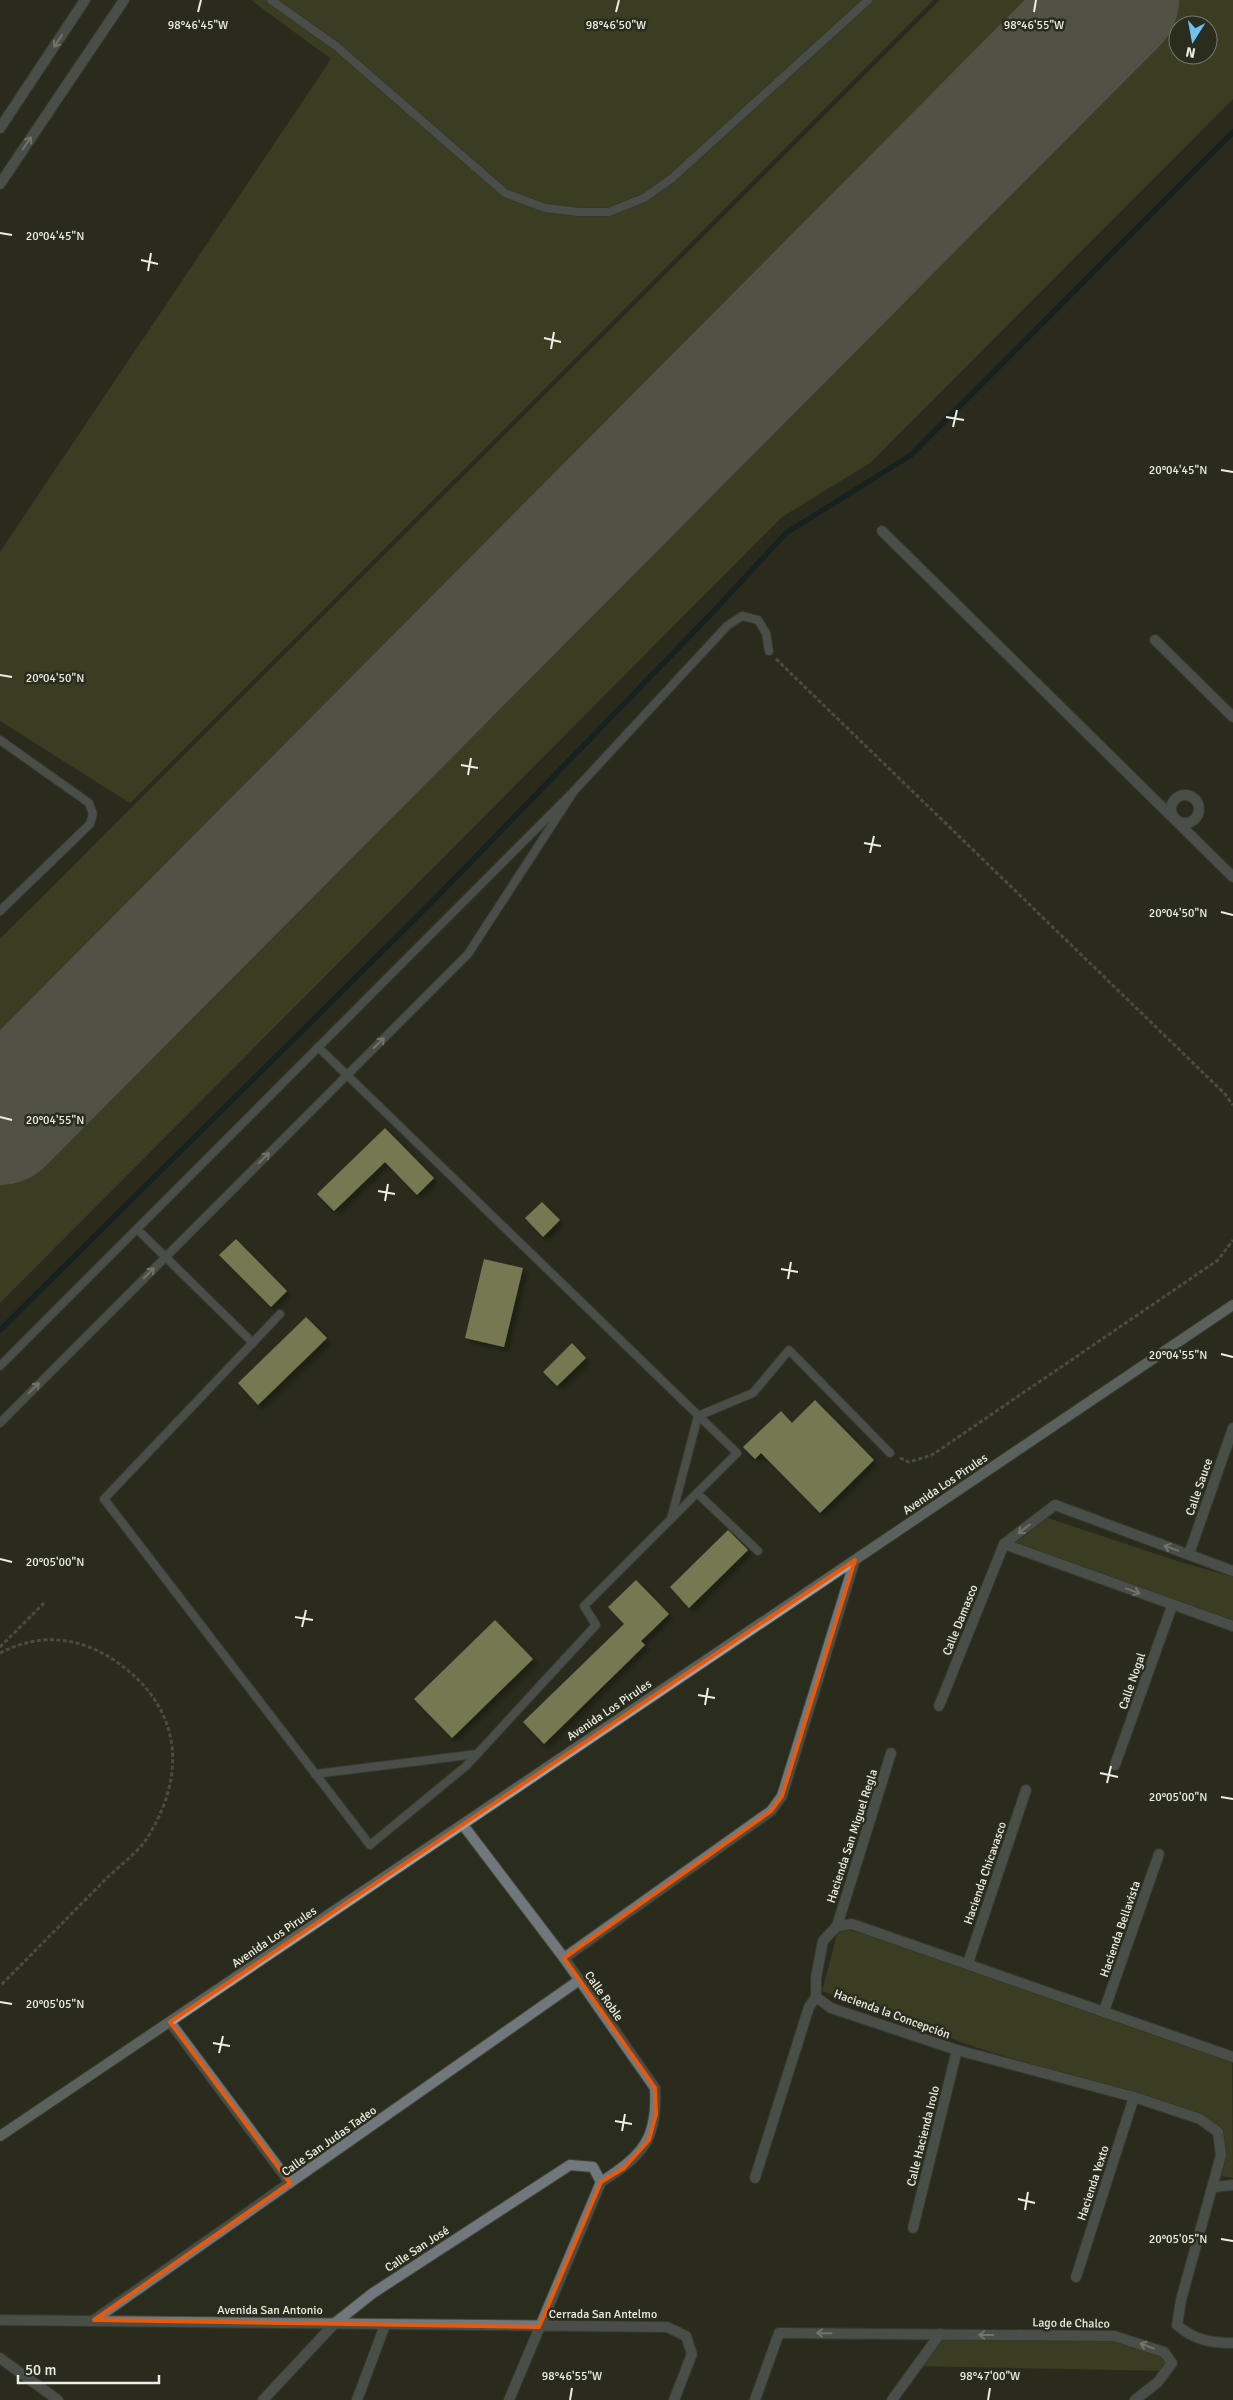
<svg xmlns="http://www.w3.org/2000/svg" width="1233" height="2400" font-family="Signika,sans-serif">
<defs>
<filter id="shadow"><feDropShadow dx="4.5" dy="4.5" stdDeviation="2.5" flood-color="#0009"/></filter>
</defs>
<rect width="100%" height="100%" fill="#2a2c1d"/>
<g fill="#4f5226" fill-rule="evenodd">
<polygon points="251,0 933,0 130,803 0,721 0,552 331,59"/>
<polygon points="940,0 1062,0 0,1068 0,939"/>
<path d="M1169 0H1233V99L870 463 782 517 0 1303V1173ZM1178 25H1208V55H1178Z"/>
<polygon points="1045,1517 1180,1562 1233,1577 1233,1629 1011,1542"/>
<polygon points="839,1927 967,1965 1232,2060 1233,2178 1221,2176 1224,2162 1221,2133 1198,2116 975,2047 822,1991"/>
<polygon points="940,2334 1114,2336 1164,2352 1172,2363 1166,2371 917,2366"/>
</g>
<g fill="none" stroke-linecap="round" stroke-linejoin="round">
<polyline stroke="#01141f" stroke-width="5.5" points="0,1330 430,904 712,613 786,533 911,455 1233,132"/>
<polyline stroke="#818276" stroke-width="128" points="0,1121 1115,0"/>
</g>
<g fill="#d0d691" filter="url(#shadow)">
<polygon points="385,1128 434,1178 417,1195 385,1162 334,1211 317,1194"/>
<polygon points="542,1202 560,1220 543,1237 525,1218"/>
<polygon points="236,1239 287,1291 271,1307 219,1255"/>
<polygon points="484,1259 523,1268 504,1347 465,1338"/>
<polygon points="306,1317 327,1338 258,1405 238,1383"/>
<polygon points="572,1343 586,1358 557,1386 543,1372"/>
<polygon points="815,1400 874,1460 820,1513 761,1453 755,1459 743,1447 781,1411 792,1423"/>
<polygon points="728,1530 748,1550 689,1608 670,1587"/>
<polygon points="636,1580 669,1614 641,1641 645,1645 544,1744 523,1722 624,1624 608,1607"/>
<polygon points="495,1620 533,1659 452,1738 414,1699"/>
</g>
<g fill="none" stroke-linecap="round" stroke-linejoin="round">
<g stroke="#454739" stroke-width="10">
<g id="lane">
<polyline points="271,0 336,46 505,193 545,208 579,212 609,212 644,198 671,179 868,0"/>
<polyline points="0,740 89,803 93,814 90,824 0,911"/>
<polyline points="574,791 727,626 742,616 758,620 766,633 769,651"/>
<polyline points="137,1229 253,1343"/>
<polyline points="280,1314 104,1499 370,1845 466,1766 596,1625 584,1606 737,1453 318,1047"/>
<polyline points="0,1366 574,791 468,954 0,1423"/>
<polyline points="697,1493 758,1551"/>
<polyline points="671,1519 698,1416 753,1393 789,1350 890,1453"/>
<polyline points="315,1774 477,1754"/>
</g>
</g>
<g stroke="#454739" stroke-width="12">
<g id="street">
<polyline points="0,128 85,0"/>
<polyline points="0,184 124,0"/>
<polyline points="882,531 1233,877"/>
<polyline points="1155,640 1233,717"/>
<circle cx="1185" cy="809" r="14"/>
<polyline points="1189,1554 1233,1428"/>
<polyline points="1233,1571 1055,1505 1004,1544 1233,1626"/>
<polyline points="939,1706 1004,1544"/>
<polyline points="1115,1765 1172,1606"/>
<path d="M463 1825 564 1958 655 2088C658 2139 643 2155 601 2182"/>
<polyline points="837,1926 891,1753"/>
<polyline points="564,1958 771,1811 782,1796 855,1560"/>
<polyline points="968,1963 1026,1790"/>
<path d="M816 1997 831 2008 957 2050 1134 2097 1200 2119 1218 2132 1221 2155 1181 2300 1177 2325C1194 2340 1211 2343 1233 2343"/>
<polyline points="816,1997 816,1978 823,1941 837,1926 852,1924 1233,2057"/>
<polyline points="1104,2011 1159,1854"/>
<polyline points="170,2022 290,2183"/>
<polyline points="755,2178 809,2007 816,1997"/>
<polyline points="1214,2187 1233,2185"/>
<polyline points="913,2228 957,2050"/>
<polyline points="1076,2277 1134,2097"/>
<polyline points="0,2320 667,2327 686,2336 692,2354 674,2400"/>
<polyline points="94,2320 578,1981"/>
<polyline points="0,2358 58,2400"/>
<polyline points="263,2400 335,2323 373,2293 570,2165 593,2167 601,2182"/>
<polyline points="357,2400 385,2325"/>
<polyline points="509,2400 601,2182"/>
<polyline points="755,2400 779,2333 1114,2336 1164,2352 1172,2363 1158,2382 1135,2400"/>
<polyline points="892,2400 940,2334"/>
</g>
</g>
<g stroke="#454739" stroke-width="12">
<polyline id="secondary" points="0,2136 1233,1305"/>
</g>
<g stroke="#717366" stroke-width="3" stroke-dasharray="4 2.5" stroke-linecap="butt">
<polyline points="776,659 1224,1093 1233,1105"/>
<polyline points="900,1458 909,1462 932,1455 1218,1260 1233,1240"/>
<polyline points="0,1647 44,1603"/>
<path d="M0 1653C39 1633 77 1636 114 1660 179 1704 189 1769 149 1835 140 1851 120 1865 107 1878 71 1914 36 1950 0 1986"/>
</g>
<use href="#lane" stroke="#71787d" stroke-width="8"/>
<use href="#street" stroke="#71787d" stroke-width="10"/>
<use href="#secondary" stroke="#98a4ac" stroke-width="10"/>
</g>
<defs><path id="oneway-shaft" d="M-6 0H5M1.5-3L5.5 0L1.5 3" fill="none" stroke-width="1.6" stroke-linecap="round" stroke-linejoin="round" transform="scale(1.25)"/></defs>
<g stroke="#c7cac5">
<use href="#oneway-shaft" transform="translate(58 41) rotate(124)"/>
<use href="#oneway-shaft" transform="translate(27 143) rotate(-56)"/>
<use href="#oneway-shaft" transform="translate(379 1043) rotate(-45)"/>
<use href="#oneway-shaft" transform="translate(264 1158) rotate(-45)"/>
<use href="#oneway-shaft" transform="translate(149 1273) rotate(-45)"/>
<use href="#oneway-shaft" transform="translate(34 1388) rotate(-45)"/>
<use href="#oneway-shaft" transform="translate(1024 1529) rotate(142)"/>
<use href="#oneway-shaft" transform="translate(1171 1548) rotate(-160)"/>
<use href="#oneway-shaft" transform="translate(1133 1591) rotate(20)"/>
<use href="#oneway-shaft" transform="translate(824 2333) rotate(-179)"/>
<use href="#oneway-shaft" transform="translate(986 2335) rotate(-180)"/>
<use href="#oneway-shaft" transform="translate(1147 2346) rotate(-159)"/>
</g>
<path d="M0 0H1233V2400H0ZM855 1560 782 1796 771 1811 564 1958 655 2088 656 2114 649 2140 624 2168 601 2182 539 2327 94 2320 290 2183 170 2022Z" fill="#2a2c1d" fill-opacity=".55" fill-rule="evenodd"/>
<path fill="none" stroke="#e8590c" stroke-width="4" stroke-linejoin="round" d="M855 1560 782 1796 771 1811 564 1958 655 2088 656 2114 649 2140 624 2168 601 2182 539 2327 94 2320 290 2183 170 2022Z"/>
<path fill="none" stroke="#ecede4" stroke-width="2" d="M198 12 201 0M616 12 619 0M1034 12 1036 0M0 233 12 235M141 260 158 264M148 271 151 253M544 338 561 342M551 349 554 332M946 417 964 420M953 427 957 410M1221 470 1233 472M0 675 12 677M461 765 478 768M468 775 471 758M864 843 881 846M870 853 874 836M1221 912 1233 915M0 1117 12 1120M378 1191 395 1194M385 1201 388 1184M781 1269 798 1272M788 1279 791 1262M1221 1354 1233 1357M0 1559 12 1562M295 1617 313 1620M302 1627 306 1610M698 1695 715 1698M705 1705 708 1688M1100 1773 1118 1777M1107 1783 1111 1766M1221 1797 1233 1799M0 2002 12 2004M213 2043 230 2046M219 2053 223 2036M615 2121 632 2124M622 2131 625 2114M1018 2199 1035 2203M1025 2210 1028 2192M1221 2239 1233 2241M570 2400 572 2388M988 2400 990 2388"/>
<g text-anchor="middle" stroke-width="5" stroke-linejoin="round" paint-order="stroke">
<g font-size="12" fill="#ecede4" stroke="#2a2c1d">
<text transform="translate(945 1484) rotate(-34)" y="4">Avenida Los Pirules</text>
<text transform="translate(1199 1487) rotate(-71)" y="4">Calle Sauce</text>
<text transform="translate(960 1620) rotate(-68)" y="4">Calle Damasco</text>
<text transform="translate(1132 1681) rotate(-71)" y="4">Calle Nogal</text>
<text transform="translate(609 1710) rotate(-34)" y="4">Avenida Los Pirules</text>
<text transform="translate(852 1836) rotate(-72)" y="4">Hacienda San Miguel Regla</text>
<text transform="translate(985 1873) rotate(-71)" y="4">Hacienda Chicavasco</text>
<text transform="translate(1120 1929) rotate(-71)" y="4">Hacienda Bellavista</text>
<text transform="translate(274 1937) rotate(-34)" y="4">Avenida Los Pirules</text>
<text transform="translate(604 1996) rotate(55)" y="4">Calle Roble</text>
<text transform="translate(892 2014) rotate(20)" y="4">Hacienda la Concepción</text>
<text transform="translate(923 2136) rotate(-76)" y="4">Calle Hacienda Irolo</text>
<text transform="translate(329 2141) rotate(-35)" y="4">Calle San Judas Tadeo</text>
<text transform="translate(1093 2183) rotate(-72)" y="4">Hacienda Yexto</text>
<text transform="translate(417 2249) rotate(-33)" y="4">Calle San José</text>
<text x="270" y="2314">Avenida San Antonio</text>
<text x="603" y="2318">Cerrada San Antelmo</text>
<text transform="translate(1071 2323) rotate(1)" y="4">Lago de Chalco</text>
</g>
</g>
<g font-size="12" text-anchor="middle" fill="#ecede4" stroke="#2a2c1d" stroke-width="5" stroke-linejoin="round" paint-order="stroke">
<text x="616" y="29">98°46'50"W</text>
<text x="1034" y="29">98°46'55"W</text>
<text x="198" y="29">98°46'45"W</text>
<text x="55" y="240">20°04'45"N</text>
<text x="1178" y="474">20°04'45"N</text>
<text x="55" y="682">20°04'50"N</text>
<text x="1178" y="917">20°04'50"N</text>
<text x="55" y="1124">20°04'55"N</text>
<text x="1178" y="1359">20°04'55"N</text>
<text x="55" y="1566">20°05'00"N</text>
<text x="1178" y="1801">20°05'00"N</text>
<text x="55" y="2008">20°05'05"N</text>
<text x="1178" y="2243">20°05'05"N</text>
<text x="572" y="2380">98°46'55"W</text>
<text x="990" y="2380">98°47'00"W</text>
</g>
<g transform="translate(1193 40) rotate(191)"><circle r="24" fill="#2a2c1d" stroke="#78796d"/>
<path d="M0-4L9 19L0 12L-9 19Z" fill="#6dc2f3"/>
<text y="-8" font-size="14" font-weight="bold" text-anchor="middle" fill="#ecede4">N</text>
</g>
<path d="M18 2375v8h141v-8" fill="none" stroke="#ecede4" stroke-width="2.5"/>
<text x="25" y="2375" font-size="15" fill="#ecede4" stroke="#2a2c1d" stroke-width="4" paint-order="stroke">50 m</text>
</svg>
